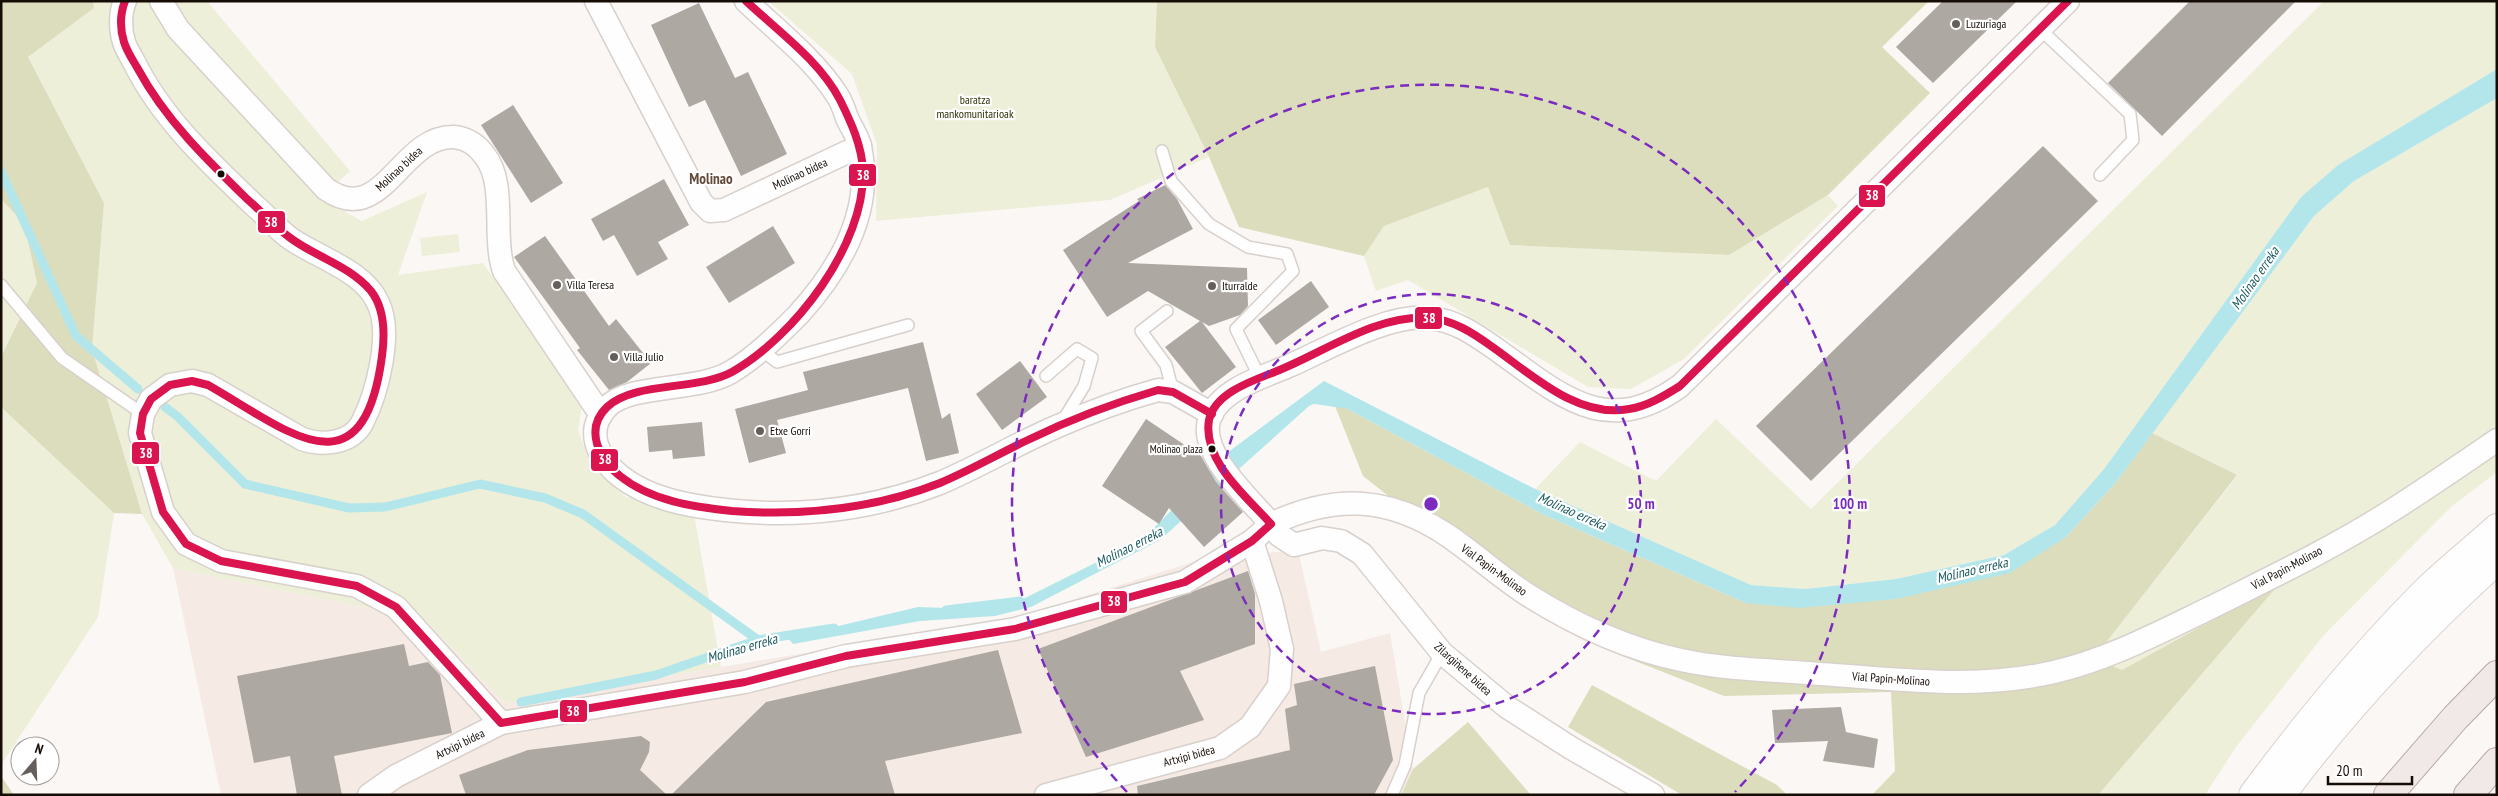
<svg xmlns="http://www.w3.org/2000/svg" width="2498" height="796" font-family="'PT Sans Narrow',sans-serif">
<rect width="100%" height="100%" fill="#fbf7f5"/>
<polygon fill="#f5eae4" points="1298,550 1321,652 1390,633 1413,769 1401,795 221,795 173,568 425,620 506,703 1014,618 1203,559"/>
<g fill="#eeefd9">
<polygon points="93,1 207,1 350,171 321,198 362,221 427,192 398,275 483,263 582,406 578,430 592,468 626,497 694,514 721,667 506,703 425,620 173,568 142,514 92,349 104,203 28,57 94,8"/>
<polygon points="768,1 1157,1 1155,47 1209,157 1110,200 876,221 877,145 852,74"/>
<polygon points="2324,1 2497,1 2497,69 2338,165 2301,197 2104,469 2055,525 2004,555 1896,579 1805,589 1751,585 1535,489 1580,442 1656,481 1716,419 1811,509"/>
<polygon points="2497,98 2497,472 2452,506 2323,636 2236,747 2205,795 2098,795 2279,584 2122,670 2094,658 2237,476 2152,433 2314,216 2354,181"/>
<polygon points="1488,187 1511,245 1729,255 1828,195 1838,206 1684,359 1631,389 1588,387 1408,280 1376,291 1364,256 1384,226"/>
<polygon points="1,199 24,223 37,283 1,357"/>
<polygon points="458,234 460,252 422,256 420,238"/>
<polygon points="1,407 114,513 98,617 1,765"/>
</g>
<g fill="#dcddbd">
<polygon points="1,1 93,1 94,8 28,57 104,203 92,349 142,514 114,513 1,407 1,357 37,283 24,223 1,199"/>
<polygon points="1157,1 1929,1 1882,47 1930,93 1828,195 1729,255 1510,245 1488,187 1384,226 1364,256 1239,227 1209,157 1155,47"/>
<polygon points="1333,401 1544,515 1746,603 1896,599 2066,537 2117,481 2152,433 2237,475 2094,658 2122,670 2280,583 2098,795 1872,795 1895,771 1891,692 1724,696 1612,652 1499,583 1363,476"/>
<polygon points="1592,685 1777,785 1787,795 1682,795 1568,727"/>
<polygon points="1468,722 1531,795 1401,795 1413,769"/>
<polygon points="1,776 14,795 1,795"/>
</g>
<polygon fill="#b3e6ea" points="2497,69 2497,98 2354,181 2314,216 2117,481 2066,537 2010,573 1896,599 1799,608 1746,603 1544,515 1333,401 1325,399 1309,406 1160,540 1031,607 995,616 920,621 793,644 788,638 918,607 978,609 1025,598 1143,539 1231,450 1324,381 1535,489 1751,585 1805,589 1896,579 2004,555 2055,525 2104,469 2301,197 2338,165"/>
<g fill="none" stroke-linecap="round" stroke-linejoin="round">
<g stroke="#b3e6ea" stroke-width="9">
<polyline points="1,171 76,336 138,389"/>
<polyline points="1311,399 1347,404"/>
<polyline points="165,407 177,416 245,484 349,508 385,507 480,484 545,498 583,514 758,640"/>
<polyline points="946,610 1020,601"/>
<polyline points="521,702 656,675 758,640 834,628"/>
</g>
</g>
<g fill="#aea8a2">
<polygon points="1943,1 2017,1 1933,83 1896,47"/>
<polygon points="2190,1 2296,1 2162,136 2108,83"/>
<polygon points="699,3 735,78 748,72 787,154 741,176 705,100 689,107 651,25"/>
<polygon points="513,105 563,183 531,203 481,125"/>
<polygon points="2043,146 2098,201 1811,481 1756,426"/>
<polygon points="664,179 689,225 658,242 668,259 637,276 614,235 603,241 591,219"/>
<polygon points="1165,185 1177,199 1193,229 1128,263 1247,268 1248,306 1240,315 1209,326 1202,322 1236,367 1202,393 1165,347 1200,321 1148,291 1107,317 1063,250 1139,201 1137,199"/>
<polygon points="773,226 795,263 729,303 706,267"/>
<polygon points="545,236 609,326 616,319 651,363 627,382 609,390 577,350 580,348 514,257"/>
<polygon points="1311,281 1329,307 1276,345 1258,320"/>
<polygon points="923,342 942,419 950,413 959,453 926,461 908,388 777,420 786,453 749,463 735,409 808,390 803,372"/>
<polygon points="1020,361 1047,397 1002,430 976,394"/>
<polygon points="1146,419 1201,456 1216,482 1243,512 1204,547 1169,508 1159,524 1102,486"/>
<polygon points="702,422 705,456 673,459 672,450 649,452 647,427"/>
<polygon points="1248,571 1255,594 1255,644 1180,671 1204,720 1086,757 1038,649"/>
<polygon points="404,644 409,666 428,662 440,675 452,733 334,756 342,795 297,795 290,756 254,763 237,676"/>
<polygon points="998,650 1022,733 885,761 895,795 671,795 766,702"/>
<polygon points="1375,666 1393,760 1374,795 1138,795 1137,786 1290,750 1285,709 1297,705 1294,684"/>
<polygon points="1841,707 1846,732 1878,739 1874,768 1823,761 1828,741 1775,743 1772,710"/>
<polygon points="641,736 650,742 649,752 640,770 667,795 466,795 459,775 528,750"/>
</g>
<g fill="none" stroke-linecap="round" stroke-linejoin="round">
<g stroke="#d8d0cb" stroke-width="14">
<g id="lane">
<polyline points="2040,29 2130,114 2133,140 2100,175"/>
<polyline points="1162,151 1171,181 1209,224 1248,247 1287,254 1293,271 1236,329 1260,378"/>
<polyline points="1,285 62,358 143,414"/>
<polyline points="1167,311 1141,331 1166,365 1173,392"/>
<polyline points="760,349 777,362 908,325"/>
<polyline points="1046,376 1077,349 1092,358 1084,386 1062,422"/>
<polyline points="1392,795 1405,765 1419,693 1442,653"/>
</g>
</g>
<g stroke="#d8d0cb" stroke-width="25">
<g id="street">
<path d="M125 1C120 12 120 30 124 42 126 49 131 56 134 62 162 119 210 163 255 206 267 216 278 230 291 239 319 258 364 271 378 303 393 333 377 394 362 423 351 444 322 446 302 439L208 385 192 381 170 385 151 399 143 414 140 433 163 512 186 544 221 561 357 586 396 607 501 723"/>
<path d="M161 1 178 29 326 189C383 229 400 135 454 137 467 138 478 146 485 156 507 184 492 237 504 271L601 415"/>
<polyline points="596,1 701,202 710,211 724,210 860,146"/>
<path d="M746 1C776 30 814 59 837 95 842 102 844 110 847 118 851 127 858 137 860 146 874 211 840 269 798 315 778 335 756 357 731 372 698 392 630 383 607 407 584 431 598 458 620 476 649 499 689 506 725 510 799 518 871 510 940 483 980 466 1018 443 1058 426 1090 412 1125 399 1158 390L1173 392 1212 414"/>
<path d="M369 795 396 776 501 723 745 682 846 656 1015 629 1185 582 1252 541 1271 524C1250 499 1196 452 1210 417 1222 388 1264 377 1291 365 1327 349 1389 313 1429 318 1454 320 1473 333 1493 347 1557 392 1604 441 1680 386L2068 1"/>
<polyline points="1046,795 1220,748 1250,727 1279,686 1282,649 1271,601 1252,541"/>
<path d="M1653 795 1571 748 1507 707 1442 653 1362 554 1341 541 1322 538 1294 545 1279 535 1271 524C1334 494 1388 496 1447 535 1475 554 1500 577 1528 595 1574 624 1628 649 1681 660 1727 670 1775 670 1821 674 1899 679 1977 690 2054 672 2109 659 2158 633 2208 609 2270 578 2333 548 2391 511 2427 488 2462 464 2497 440"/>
</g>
</g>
<g stroke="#d8d0cb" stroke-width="30">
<g id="secondary">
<path d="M2253 795C2307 722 2364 653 2428 589 2450 568 2474 549 2497 528"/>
<path d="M2281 795C2345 709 2417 632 2497 560"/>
</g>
</g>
<g stroke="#b7a8a5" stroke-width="30">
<g id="primary">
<polyline points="2388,795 2455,718 2497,675"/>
<polyline points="2468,795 2497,762"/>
</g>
</g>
<use href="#lane" stroke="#fefefe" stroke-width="11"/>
<use href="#street" stroke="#fefefe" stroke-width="22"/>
<use href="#secondary" stroke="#fefefe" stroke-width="28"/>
<use href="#primary" stroke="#f1e9e7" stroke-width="28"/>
<g stroke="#fff" stroke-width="11">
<g id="bus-1">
<path d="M125 1C120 14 120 29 124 42 127 52 133 60 138 69 165 119 206 159 247 199 261 211 274 226 289 237 315 257 349 265 371 291 385 309 385 334 382 356 363 499 287 430 208 385L192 381 170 385 151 399 143 414 140 433 163 512 186 544 221 561 357 586 396 607 501 723 745 682 846 656 1015 629 1185 582 1252 541 1271 524C1247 497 1202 461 1209 420 1215 392 1255 380 1277 371 1325 352 1376 314 1430 318 1453 320 1473 333 1491 346 1530 373 1577 419 1629 409 1648 406 1664 396 1680 386L2068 1"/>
<path d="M746 1C778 31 820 61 840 100 851 122 862 146 863 171 865 245 794 337 732 372 697 391 634 381 607 407 584 429 599 460 620 476 651 501 694 507 732 511 803 516 874 509 940 483 971 470 1000 453 1030 439 1071 419 1114 403 1158 390L1173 392 1212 414"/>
</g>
</g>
<use href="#bus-1" stroke="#da144f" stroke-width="8"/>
</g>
<g fill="none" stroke="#7b2cbf" stroke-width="2.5" stroke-dasharray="9 6">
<circle cx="1431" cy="504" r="210"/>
<path d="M1127 792A419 419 0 1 1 1735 792"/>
</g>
<g fill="#665e5a" stroke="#fff" stroke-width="2">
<circle cx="1956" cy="24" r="5"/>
<circle cx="557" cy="285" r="5"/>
<circle cx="1212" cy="286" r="5"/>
<circle cx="614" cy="357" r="5"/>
<circle cx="760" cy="431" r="5"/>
</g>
<g fill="#160c06" stroke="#fff" stroke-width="2">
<circle cx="221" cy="174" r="4.5"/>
<circle cx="1212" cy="449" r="4.5"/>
</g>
<g text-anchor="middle" stroke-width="4.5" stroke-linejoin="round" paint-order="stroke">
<g font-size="11" fill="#160c06" stroke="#fff" text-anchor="end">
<text x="1203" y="453">Molinao plaza</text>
</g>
<g font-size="12" fill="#160c06" stroke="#fff" text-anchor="start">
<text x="1966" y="28">Luzuriaga</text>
<text x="567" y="289">Villa Teresa</text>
<text x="1222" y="290">Iturralde</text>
<text x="624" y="361">Villa Julio</text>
<text x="770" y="435">Etxe Gorri</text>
</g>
<g font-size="12" fill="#303306" stroke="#fff">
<text x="975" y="104">baratza<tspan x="975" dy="14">mankomunitarioak</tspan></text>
</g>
<g font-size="12" fill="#160c06" stroke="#fff">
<text transform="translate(399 169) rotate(-43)" y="4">Molinao bidea</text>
<text transform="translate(800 174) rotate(-25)" y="4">Molinao bidea</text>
<text transform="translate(2287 568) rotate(-28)" y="4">Vial Papin-Molinao</text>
<text transform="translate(1494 570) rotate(36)" y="4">Vial Papin-Molinao</text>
<text transform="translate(1463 669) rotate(42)" y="4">Zilargiñene bidea</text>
<text transform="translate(1891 679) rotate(4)" y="4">Vial Papin-Molinao</text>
<text transform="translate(460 744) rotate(-26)" y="4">Artxipi bidea</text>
<text transform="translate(1189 756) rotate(-15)" y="4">Artxipi bidea</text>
</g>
<g font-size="14" font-style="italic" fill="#1b5a5f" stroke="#fff">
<text transform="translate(2255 278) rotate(-55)" y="5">Molinao erreka</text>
<text transform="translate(1572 511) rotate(24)" y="5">Molinao erreka</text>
<text transform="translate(1129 547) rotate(-27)" y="5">Molinao erreka</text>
<text transform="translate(1972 570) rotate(-13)" y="5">Molinao erreka</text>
<text transform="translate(742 648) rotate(-16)" y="5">Molinao erreka</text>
</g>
<g font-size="15" font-weight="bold" fill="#644a3b" stroke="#fff">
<text x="711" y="184">Molinao</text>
</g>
</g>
<circle cx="1431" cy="504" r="8" fill="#7b2cbf" stroke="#fff" stroke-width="2.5"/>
<g font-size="15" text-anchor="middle" font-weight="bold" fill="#7b2cbf" stroke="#fff" stroke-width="4.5" stroke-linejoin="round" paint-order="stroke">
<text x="1641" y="509">50 m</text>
<text x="1850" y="509">100 m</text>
</g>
<g stroke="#fff" stroke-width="2">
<rect x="848" y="163" width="29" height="24" rx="5" fill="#da144f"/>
<rect x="1858" y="184" width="28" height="24" rx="5" fill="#da144f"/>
<rect x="257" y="210" width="29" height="24" rx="5" fill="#da144f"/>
<rect x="1414" y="306" width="29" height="24" rx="5" fill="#da144f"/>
<rect x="131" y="441" width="29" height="24" rx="5" fill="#da144f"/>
<rect x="590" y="448" width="29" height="24" rx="5" fill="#da144f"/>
<rect x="1100" y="590" width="28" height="24" rx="5" fill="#da144f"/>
<rect x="559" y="699" width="29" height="24" rx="5" fill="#da144f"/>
</g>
<g font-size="14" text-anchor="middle" font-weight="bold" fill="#fff">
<text x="863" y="180">38</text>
<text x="1872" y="200">38</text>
<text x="271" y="227">38</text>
<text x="1429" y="323">38</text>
<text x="146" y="458">38</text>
<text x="605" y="464">38</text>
<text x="1114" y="606">38</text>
<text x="573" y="716">38</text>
</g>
<rect width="2498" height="796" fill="none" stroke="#160c06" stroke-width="5"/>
<g transform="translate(35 761) rotate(19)"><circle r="24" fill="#ffffff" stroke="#a29e9b"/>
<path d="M0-4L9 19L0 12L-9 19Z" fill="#665e5a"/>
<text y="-8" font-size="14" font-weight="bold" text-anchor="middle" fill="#160c06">N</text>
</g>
<path d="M2328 776v8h84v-8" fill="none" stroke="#160c06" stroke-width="2.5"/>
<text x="2336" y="776" font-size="15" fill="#160c06" stroke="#ffffff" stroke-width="4" paint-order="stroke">20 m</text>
</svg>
